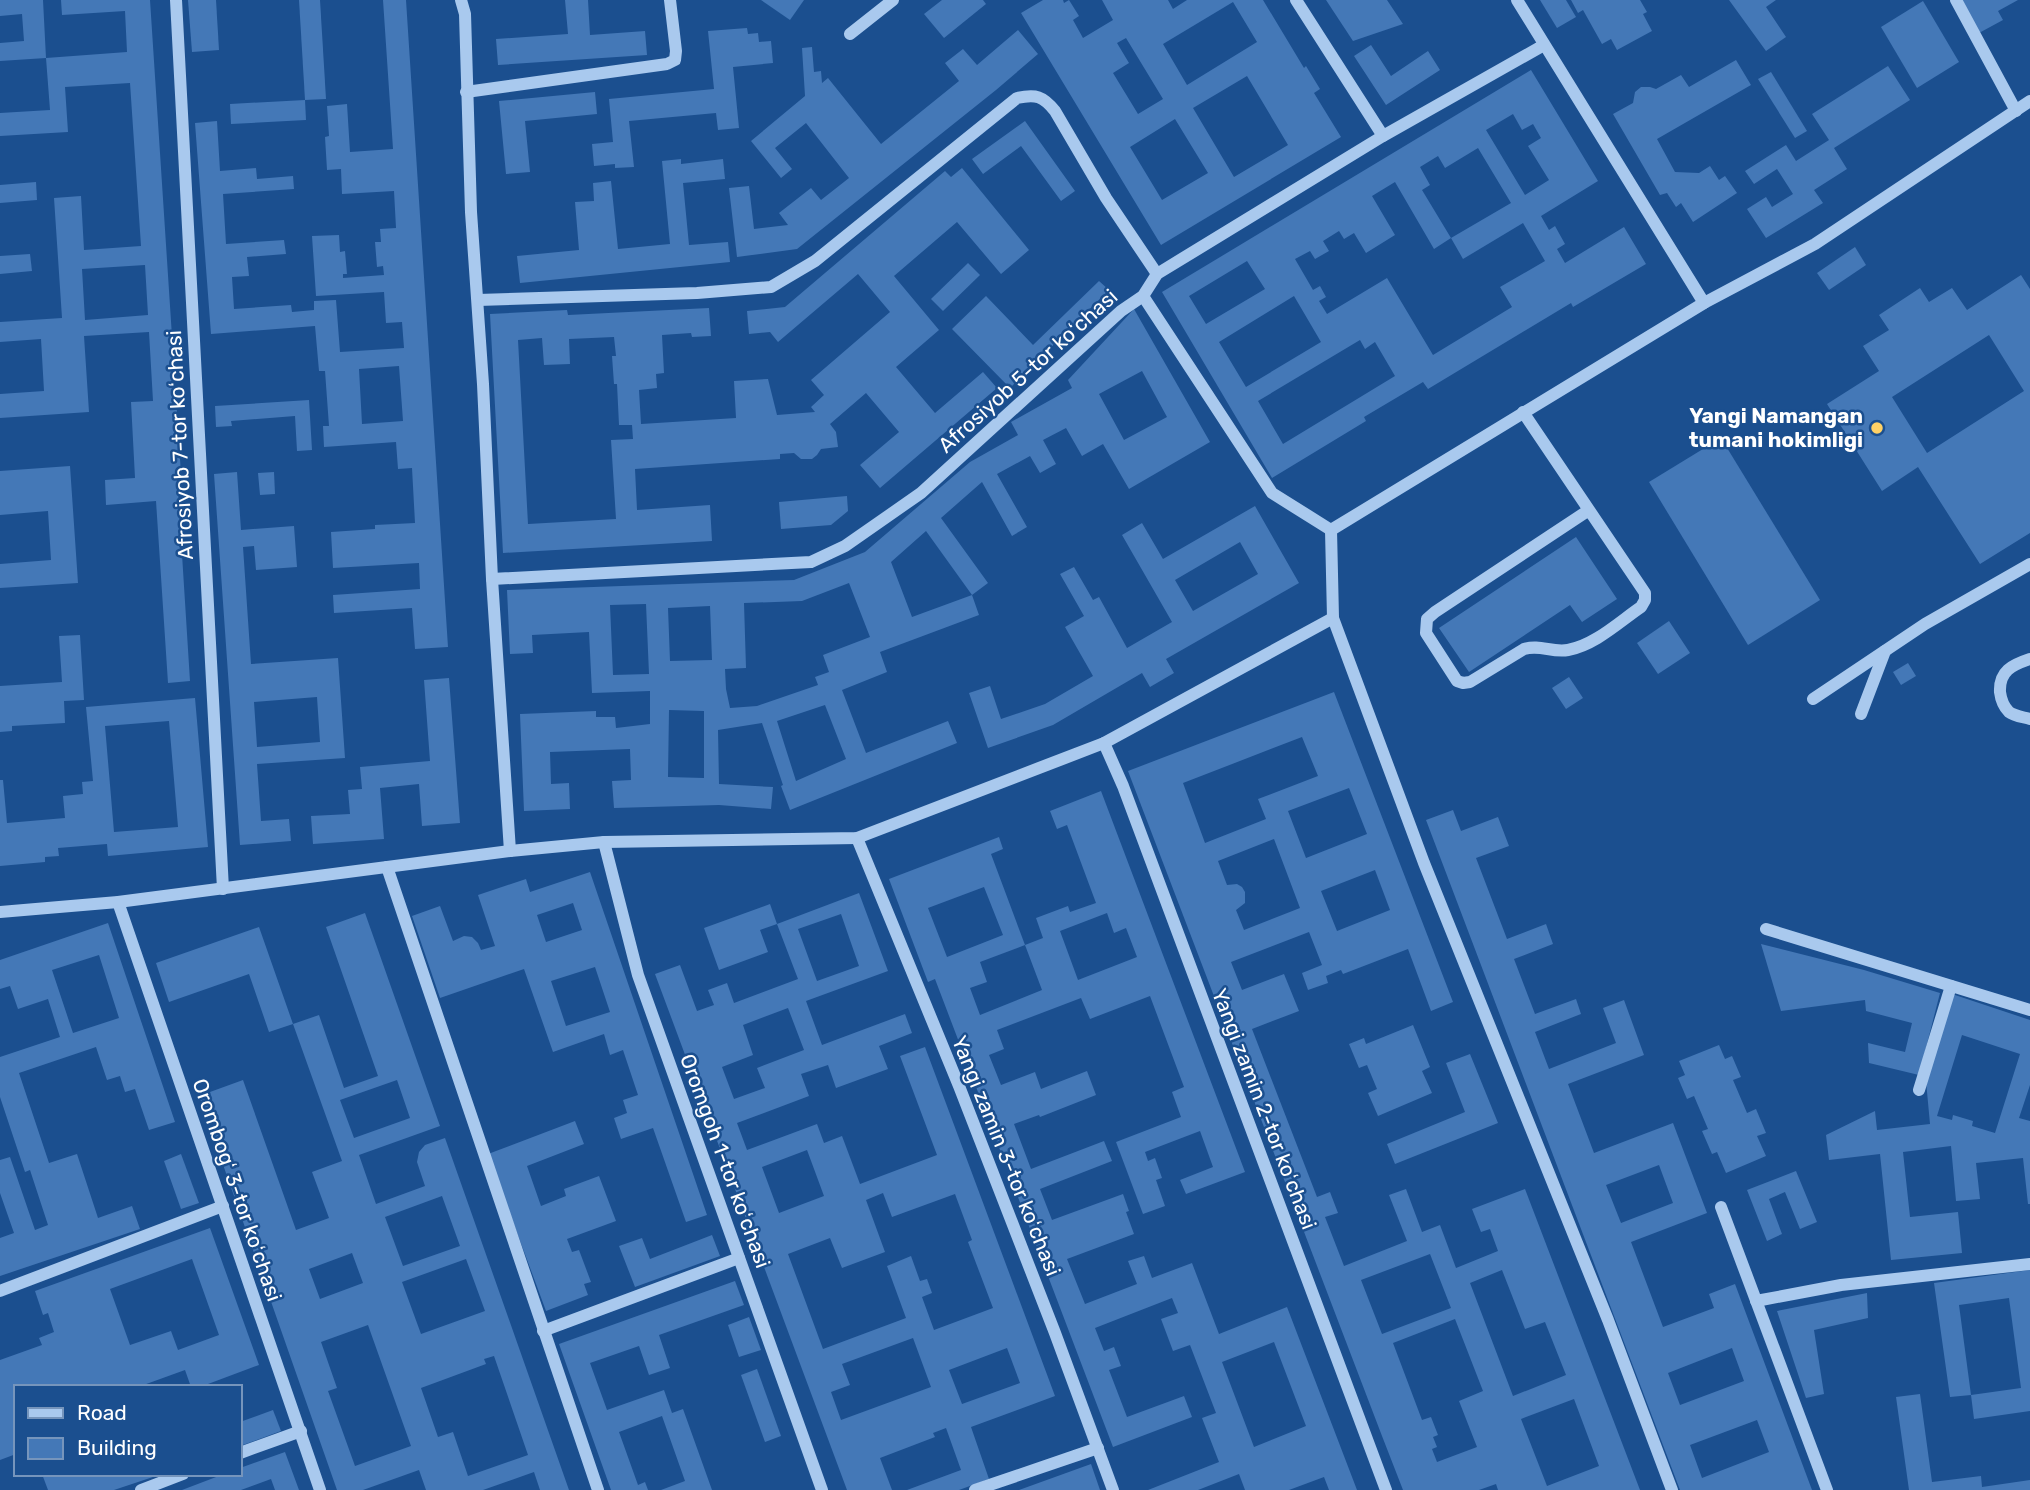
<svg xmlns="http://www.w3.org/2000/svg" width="2030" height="1490" font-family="Rubik,sans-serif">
<rect width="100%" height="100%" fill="#1b4f8f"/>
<g fill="#4478b7" fill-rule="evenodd">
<path d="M0 0H43L46 58 127 52 125 11 62 15 61 0H150L181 474 177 475 190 681 168 683 156 501 106 505 105 480 135 478 131 402 153 401 149 332 84 336 89 412 0 418V394L44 391 41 339 0 342V322L62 318 54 198 81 196 84 250 141 246 130 83 65 87 68 132 0 136V113L50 110 46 58 0 61V43L24 41 22 14 0 16ZM145 265 148 315 85 320 82 269Z"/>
<polygon points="188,0 216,0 219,50 192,52"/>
<polygon points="299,0 320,0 326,99 305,100"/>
<path d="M383 0H406L448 647 415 649 412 608 334 613 333 595 420 589 419 563 333 568 331 532 375 529V525L415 523 412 468 398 469 396 442 324 447 323 426H329L325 371H319L315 326 211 334 195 123 217 121 220 171 256 168 257 179 293 176 294 189 223 194 226 244 284 240 286 254 247 257 249 276 232 277 234 309 291 305 292 312 314 310V301L336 300 340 352 404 348 402 322 386 323 384 292 316 296 312 236 339 235 340 252 345 251 347 274H343V278L384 275 383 266 377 267 375 242H381L380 229 396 228 394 191 342 194 341 169 327 170 325 137 329 136 327 106 347 104 350 152 393 149ZM399 366 403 421 362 424 359 369Z"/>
<polygon points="565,0 588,0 590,35 645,31 647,55 498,65 496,39 568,34"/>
<polygon points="761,0 804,0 790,20"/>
<polygon points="942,0 983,0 986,4 944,38 924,14"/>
<path d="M1043 0H1063L1064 3 1069 0 1079 16 1073 20 1083 38 1113 20 1102 0H1168L1173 9 1187 0H1263L1304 68 1306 66 1320 89 1314 93 1341 137 1161 245 1021 13ZM1233 2 1257 42 1187 85 1163 44ZM1126 38 1163 99 1138 114 1113 73 1129 63 1117 43ZM1247 76 1288 145 1234 177 1193 108ZM1175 119 1208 173 1162 200 1130 147Z"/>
<polygon points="1326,0 1387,0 1403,24 1353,41"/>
<polygon points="1540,0 1566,0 1576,17 1557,28"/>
<polygon points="1571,0 1640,0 1647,12 1643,14 1652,31 1617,50 1611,39 1602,44 1583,10 1578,13"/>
<polygon points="1729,0 1776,0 1766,7 1786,37 1766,51"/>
<polygon points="1962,0 2018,0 1998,11 2003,20 1979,33"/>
<polygon points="1923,1 1959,62 1917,88 1881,27"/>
<polygon points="747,28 748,34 758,33 759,42 771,41 773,63 733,67 739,128 718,130 716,113 629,121 634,167 615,168 615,164 594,166 592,144 613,142 609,99 714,89 708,31"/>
<polygon points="1018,30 1038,54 996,90 797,249 737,257 729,188 749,186 754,229 788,225 779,213 811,188 821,200 849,178 806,123 775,148 792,169 781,178 751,141 805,96 802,48 812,47 814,72 821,71 822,83 828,78 881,144 959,81 945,63 963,49 977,65"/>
<polygon points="1371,45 1391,76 1428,51 1440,70 1386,105 1354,56"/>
<polygon points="1736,60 1751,85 1657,139 1675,172 1699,173 1710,166 1719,180 1725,176 1737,193 1693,222 1681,203 1676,207 1667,193 1660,195 1613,114 1633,103 1635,92 1641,87 1650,87 1656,89 1681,75 1689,87"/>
<polygon points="1888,66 1910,100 1834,148 1847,169 1814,190 1823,203 1766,238 1747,209 1766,197 1772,207 1793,194 1777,169 1754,184 1745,171 1786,145 1796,161 1829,140 1812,114"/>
<path d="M1531 70 1598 181 1541 216 1549 230 1555 226 1565 244 1557 249 1565 263 1624 227 1646 264 1573 307 1571 303 1428 389 1423 382 1364 417 1366 421 1272 478 1162 292ZM1513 114 1522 130 1533 124 1541 138 1528 146 1549 180 1525 195 1486 130ZM1478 148 1511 203 1451 238 1463 259 1523 223 1545 261 1500 287 1512 307 1433 355 1387 278 1327 314 1319 301 1326 297 1320 286 1313 290 1295 259 1310 251 1315 259 1329 251 1323 241 1339 231 1344 239 1354 233 1366 253 1395 235 1372 196 1395 182 1434 249 1451 238 1422 190 1430 185 1420 167 1438 156 1445 168ZM1247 261 1265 289 1206 324 1189 296ZM1294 296 1321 342 1246 387 1219 342ZM1360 340 1365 349 1375 342 1395 376 1283 444 1258 401Z"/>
<polygon points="1771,72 1807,131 1795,138 1758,79"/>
<polygon points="595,92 597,114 525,121 530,172 506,174 499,101"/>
<polygon points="305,100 306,120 231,124 230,104"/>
<polygon points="1025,121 1075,191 1061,201 1021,146 983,174 972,159"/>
<polygon points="681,159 681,164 723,159 725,179 683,183 689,245 728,242 730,262 520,283 517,256 579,250 575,202 594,201 593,183 611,181 618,249 670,244 662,161"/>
<path d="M962 168 1029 250 1001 274 957 222 894 276 939 330 896 367 935 413 983 372 997 388 880 488 860 465 899 432 866 393 830 424 836 432 838 447 821 449 817 455 812 459H801L794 453 780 454V459L635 469 637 510 710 505 712 541 503 553 490 314 567 310 568 315 709 308 711 336 692 337 691 333 662 335 664 373 656 374 657 388 639 390 641 424 736 418 734 381 768 379 777 415 815 412 811 407 824 395 811 380 890 312 858 274 778 342 770 332 749 334 747 311 785 307 945 171 951 177ZM614 337 616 356H612L614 384H617L619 425H632L633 439 611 440 616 519 528 524 518 340 542 338 544 365 570 364 569 339Z"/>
<polygon points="36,182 37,200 0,203 0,185"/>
<polygon points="1855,247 1866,265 1829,290 1817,273"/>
<polygon points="30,254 32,271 0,274 0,256"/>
<polygon points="968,263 980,275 943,311 931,299"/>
<path d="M2021 275 2030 289V533L1980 564 1918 467 1882 491 1827 404 1879 371 1863 346 1889 330 1879 315 1920 288 1929 302 1952 288 1967 310ZM1989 335 2024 391 1927 453 1892 397Z"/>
<polygon points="1099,281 1109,290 1010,388 952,329 986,296 1033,345"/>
<path d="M1134 309 1210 442 1129 489 1103 444 1082 456 1066 428 1043 440 1056 464 1040 473 1030 456 997 474 1027 527 1012 536 982 482 941 518 988 583 972 595 979 615 880 652 887 672 842 690 866 753 948 721 957 743 790 810 781 786 783 785 762 723 718 730 719 784 773 787 771 809 719 805 614 808 612 781 631 780 630 749 550 752 551 784 569 783 570 809 524 811 520 714 596 711V717H615L616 728 650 724V691L592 693 589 632 532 635 533 653 510 654 507 590 794 580 865 552 970 462 1018 435 1011 422 1072 388 1068 380ZM1142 371 1167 417 1124 440 1099 394ZM926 531 972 595 912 617 891 562ZM849 583 870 637 823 655 829 672 815 677 818 685 757 706 730 708 726 689 725 669 746 668 744 603 802 601ZM646 604 649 674 613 675 610 605ZM710 606 712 660 670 661 668 608ZM825 705 846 759 796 781 777 721ZM669 710 704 711V778L668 777Z"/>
<polygon points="309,400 312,450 297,451 295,416 231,421 232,426 216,427 215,406"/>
<polygon points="1721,438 1820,600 1748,645 1649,482"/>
<polygon points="70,466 78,583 0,588 0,564 51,560 48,511 0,515 0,471"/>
<path d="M237 472 241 530 294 526 297 567 256 570 254 546 243 547 251 664 338 658 345 758 257 764 261 821 289 819 291 841 240 845 214 474ZM317 697 320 742 257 747 254 702Z"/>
<polygon points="274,472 275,494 260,495 258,473"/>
<polygon points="847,496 848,511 831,525 781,529 779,502"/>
<path d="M1255 506 1299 583 1166 659 1174 673 1150 687 1142 673 1053 725 988 748 969 693 990 686 1001 719 1045 704 1093 676 1065 627 1084 616 1060 574 1074 567 1093 600 1099 597 1127 648 1172 622 1122 535 1142 523 1163 559ZM1240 542 1258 574 1193 611 1175 580Z"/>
<polygon points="1576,537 1617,599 1582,622 1570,605 1469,672 1439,628"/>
<polygon points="1669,621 1690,653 1658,674 1637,643"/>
<polygon points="80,635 84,700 64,701 65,723 12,726 12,731 0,732 0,686 62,682 59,636"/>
<polygon points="1908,663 1916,676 1901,685 1893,672"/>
<polygon points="1569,677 1583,698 1566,709 1552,688"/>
<polygon points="449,678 460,823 422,826 419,784 380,788 384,839 313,844 311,816 350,814 348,790 362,789 360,767 430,761 424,680"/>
<path d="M1334 692 1453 1002 1431 1011 1408 949 1343 974 1341 970 1326 976 1328 983 1308 990 1302 973 1322 965 1309 932 1231 962 1242 990 1284 974 1299 1011 1252 1029 1317 1197 1330 1192 1338 1213 1325 1217 1344 1266 1407 1241 1389 1195 1406 1189 1422 1232 1440 1225 1456 1268 1498 1251 1490 1229 1481 1232 1472 1209 1525 1189 1640 1490H1498L1496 1484 1479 1490H1403L1382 1436 1128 771ZM1302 737 1318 776 1258 799 1266 819 1205 843 1183 783ZM1349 788 1367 834 1306 858 1288 811ZM1274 839 1300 908 1244 930 1236 910 1245 903V892L1242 887 1237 884 1227 885 1218 861ZM1375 870 1390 910 1337 931 1321 891ZM1430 1254 1451 1308 1382 1334 1361 1280ZM1502 1270 1525 1329 1545 1322 1566 1375 1513 1396 1470 1283ZM1455 1319 1483 1391 1459 1401 1477 1447 1437 1462 1432 1449 1437 1447 1433 1437 1438 1435 1431 1417 1422 1420 1393 1343ZM1574 1399 1599 1466 1547 1486 1521 1419Z"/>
<path d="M195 698 208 847 108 856 107 844 58 848 59 856 45 857V862L0 866V780H3L7 823 65 818 63 796 83 794 82 782 93 781 86 707ZM169 721 178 827 114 832 105 726Z"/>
<path d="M1101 791 1245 1172 1186 1194 1180 1180 1213 1167 1200 1131 1145 1152 1148 1161 1155 1158 1162 1178 1156 1180 1165 1206 1143 1214 1116 1142 1181 1117 1172 1092 1184 1087 1150 996 1090 1019 1081 998 997 1030 1004 1049 989 1055 1001 1085 1035 1072 1041 1089 1087 1071 1096 1095 1040 1117 1039 1115 1014 1124 1031 1169 1104 1141 1112 1161 1040 1189 1052 1220 1123 1194 1129 1211 1126 1212 1134 1234 1067 1259 1085 1304 1137 1284 1128 1261 1144 1256 1152 1278 1192 1263 1219 1334 1287 1307 1357 1490H1329L1324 1477 1289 1490H1245L1239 1474 1198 1490H1148L1219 1462 1202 1418 1216 1413 1190 1345 1173 1351 1161 1319 1178 1313 1172 1298 1095 1328 1104 1351 1114 1347 1121 1366 1109 1370 1127 1417 1184 1396 1192 1417 1113 1447 935 979 928 982 889 879 999 837 1003 849 991 854 1025 945 980 962 987 982 970 988 980 1015 1042 990 1025 945 1043 938 1036 918 1068 906 1070 912 1096 903 1067 825 1057 829 1050 811ZM984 887 1003 935 947 957 928 908ZM1107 913 1114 933 1126 928 1137 957 1078 980 1060 931ZM1274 1342 1306 1426 1254 1447 1222 1362Z"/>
<path d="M1453 810 1461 831 1498 817 1509 846 1476 858 1507 939 1546 924 1553 944 1514 959 1535 1014 1576 999 1581 1014 1535 1032 1549 1069 1616 1043 1603 1008 1624 1000 1644 1055 1568 1084 1594 1153 1673 1123 1707 1213 1631 1242 1663 1327 1714 1308 1709 1294 1735 1284 1812 1490H1680L1426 820ZM1659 1165 1673 1203 1621 1223 1606 1185ZM1732 1348 1744 1381 1680 1405 1668 1373ZM1757 1420 1769 1452 1702 1478 1690 1445Z"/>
<path d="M590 872 707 1215 686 1222 653 1128 621 1139 614 1118 627 1113 623 1100 638 1095 623 1050 610 1055 604 1034 553 1052 524 969 440 998 412 916 440 906 453 941 464 936 472 937 478 943 481 950 495 946 478 895 526 879 530 892ZM573 903 582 930 546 942 537 915ZM595 967 610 1012 566 1026 551 981Z"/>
<path d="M859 893 888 971 806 1001 822 1045 905 1014 912 1033 879 1046 888 1069 836 1088 828 1065 801 1074 809 1096 737 1123 747 1150 817 1124 824 1143 842 1136 860 1184 937 1155 900 1056 925 1047 1055 1396 971 1427 989 1479 959 1490H907L961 1470 946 1428 933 1433 935 1437 880 1458 892 1490H847L655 974 680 965 697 1011 714 1005 708 990 727 983 734 1003 798 979 777 924ZM841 914 859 966 817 981 798 929ZM788 1008 804 1050 757 1068 765 1088 734 1099 722 1067 753 1055 743 1025ZM807 1150 824 1196 779 1213 762 1167ZM883 1193 892 1217 955 1194 972 1240 968 1242 993 1308 934 1330 922 1297 932 1293 927 1279 920 1281 911 1256 887 1266 906 1318 823 1349 788 1254 830 1238 842 1268 885 1252 866 1200ZM913 1338 931 1387 841 1420 831 1392 850 1385 842 1364ZM1007 1348 1020 1383 962 1404 949 1370Z"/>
<polygon points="770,904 777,924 760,930 768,952 719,970 704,928"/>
<path d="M365 913 440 1126 359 1155 376 1204 425 1186 417 1162 419 1152 425 1145 445 1138 569 1490H540L534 1472 483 1490H426L419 1470 363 1490H337L199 1096 243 1080 296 1230 329 1218 312 1172 342 1161 293 1024 319 1015 344 1088 378 1076 326 927ZM397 1080 410 1118 354 1138 340 1100ZM442 1196 460 1246 403 1266 385 1217ZM352 1253 363 1283 320 1299 309 1269ZM466 1259 485 1311 421 1334 402 1282ZM368 1325 411 1446 355 1466 328 1391 337 1388 321 1342ZM494 1356 528 1455 468 1476 453 1432 438 1437 421 1388 486 1364 484 1359Z"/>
<path d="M108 923 175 1122 149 1130 135 1089 125 1092 120 1076 107 1080 96 1047 19 1073 49 1163 77 1154 98 1218 132 1206 140 1229 0 1276V1238L14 1233 0 1193V1160L10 1157 35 1230 48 1225 30 1170 25 1172 0 1097V1057L60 1037 48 999 18 1009 10 986 0 989V960ZM99 955 119 1018 73 1033 52 970Z"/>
<polygon points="259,927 293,1024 269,1032 249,974 169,1002 156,963"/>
<polygon points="1761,944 1864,970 1940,993 1919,1075 1869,1063 1868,1043 1905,1052 1912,1023 1866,1011 1865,1000 1781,1011"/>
<path d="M1952 994 2030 1020V1085L2019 1118 2030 1121V1204H2028L2023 1158 1976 1163 1980 1199 1956 1201 1951 1146 1903 1152 1910 1217 1958 1212 1962 1253 1891 1260 1880 1154 1829 1160 1826 1135 1875 1111 1877 1130 1930 1124 1926 1081ZM1962 1035 2020 1054 1995 1133 1972 1126 1973 1121 1953 1115 1952 1120 1937 1116Z"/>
<polygon points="1413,1025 1430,1067 1422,1071 1432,1093 1378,1116 1368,1093 1377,1089 1367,1065 1359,1068 1349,1044 1364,1038 1366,1044"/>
<polygon points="1719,1045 1725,1059 1732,1056 1741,1077 1733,1080 1747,1113 1756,1109 1766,1133 1757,1136 1766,1156 1726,1173 1717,1152 1712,1154 1702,1131 1708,1129 1694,1096 1687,1099 1678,1078 1685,1075 1679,1061"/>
<polygon points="1470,1054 1498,1123 1395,1164 1387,1144 1465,1112 1446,1063"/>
<polygon points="575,1121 584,1144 527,1166 541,1206 566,1196 564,1189 599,1176 616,1221 567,1239 572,1252 579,1250 591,1282 584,1284 588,1295 546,1311 488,1154"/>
<polygon points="181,1154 199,1203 181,1209 164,1161"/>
<polygon points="1796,1171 1817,1222 1800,1229 1785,1192 1769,1199 1782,1234 1767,1241 1747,1190"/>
<path d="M210 1228 259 1365 200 1387H191L185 1370 138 1387H16V1454L0 1460V1360L42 1345 39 1338 54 1332 48 1313 43 1315 35 1291ZM192 1259 219 1335 178 1350 171 1331 130 1345 110 1289Z"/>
<polygon points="712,1235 720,1256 635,1287 619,1246 642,1238 650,1259"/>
<polygon points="2030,1270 2030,1411 1974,1419 1971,1395 2021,1388 2009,1298 1959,1305 1971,1395 1950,1397 1934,1283"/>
<polygon points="735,1281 744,1305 659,1335 670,1368 649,1375 639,1346 590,1363 607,1410 664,1390 672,1413 683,1409 712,1490 661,1490 685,1481 662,1416 619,1432 638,1485 645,1482 648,1490 611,1490 559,1344"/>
<polygon points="1867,1293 1868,1318 1814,1330 1824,1394 1806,1398 1777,1311"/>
<polygon points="749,1317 761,1350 739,1357 728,1325"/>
<polygon points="757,1369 781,1436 765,1442 741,1375"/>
<polygon points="1920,1394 1932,1482 1981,1476 1982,1487 2030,1480 2030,1490 1909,1490 1896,1397"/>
<polygon points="273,1410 281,1431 240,1446 240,1422"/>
<polygon points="285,1452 299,1490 275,1490 271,1479 241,1490 182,1490 224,1474 240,1474 240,1468"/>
<polygon points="1091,1464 1100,1490 1019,1490"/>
<polygon points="42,1474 159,1474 159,1475 114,1490 48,1490"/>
</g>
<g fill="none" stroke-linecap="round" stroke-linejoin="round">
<g stroke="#a9c9ee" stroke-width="12">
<polyline points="176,0 223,889"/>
<polyline points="461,0 465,14 471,212 483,384 492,579 510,851"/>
<polyline points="1296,0 1383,136"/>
<polyline points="1517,0 1704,303"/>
<polyline points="1956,0 2016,111"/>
<polyline points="850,34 893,0"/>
<polyline points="466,92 667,64 675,60 676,51 670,0"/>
<polyline points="1143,296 1272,493 1331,530"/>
<path d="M478 300 697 293 771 287 815 261 1017 98C1036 94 1043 96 1055 111L1106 198 1157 274"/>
<path d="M1523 412 1645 593V600L1641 607C1619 622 1595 645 1568 650 1552 653 1540 644 1524 649L1470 682 1463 683 1457 681 1426 633 1427 619 1435 612 1589 510"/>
<polyline points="492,579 811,562 845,546 921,493 1121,311 1143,296 1157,274 1383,136 1544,45"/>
<path d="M2030 659C2012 665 1999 671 2000 692 2001 700 2003 706 2009 712 2014 716 2023 717 2030 719"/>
<polyline points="1813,699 1925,624 2030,564"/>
<polyline points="1861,714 1885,651"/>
<polyline points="1104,743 1123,786 1386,1490"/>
<polyline points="857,838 959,1086 1055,1333 1113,1490"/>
<polyline points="604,842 638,975 822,1490"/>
<polyline points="387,867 598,1490"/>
<polyline points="118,902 320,1490"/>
<polyline points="0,912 118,902 510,851 604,842 857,838 1104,743 1333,618"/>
<polyline points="1766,929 2030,1010"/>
<polyline points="1919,1090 1951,986"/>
<polyline points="1721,1207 1827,1490"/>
<polyline points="0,1291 223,1206"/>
<polyline points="1756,1301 1841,1285 2030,1264"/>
<polyline points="543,1331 739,1258"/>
<polyline points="240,1453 301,1431"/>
<polyline points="141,1490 183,1474"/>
<polyline points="975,1490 1098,1448"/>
<polyline points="1672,1490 1608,1320 1424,863 1333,618 1331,530 1704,303 1815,244 2030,101"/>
</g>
</g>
<circle fill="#ffd166" stroke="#1b4f8f" stroke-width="2.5" cx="1877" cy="428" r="7"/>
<g text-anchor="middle" stroke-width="5" stroke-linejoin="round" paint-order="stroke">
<g font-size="21" fill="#fff" stroke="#1b4f8f">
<text transform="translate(1028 371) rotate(-42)" y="7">Afrosiyob 5-tor koʻchasi</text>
<text transform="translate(180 445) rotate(-93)" y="7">Afrosiyob 7-tor koʻchasi</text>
<text transform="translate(1264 1109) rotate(69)" y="7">Yangi zamin 2-tor koʻchasi</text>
<text transform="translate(1006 1156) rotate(68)" y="7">Yangi zamin 3-tor koʻchasi</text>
<text transform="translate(725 1161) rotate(70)" y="7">Oromgoh 1-tor koʻchasi</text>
<text transform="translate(237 1190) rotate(71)" y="7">Orombogʻ 3-tor koʻchasi</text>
</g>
<g font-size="21" font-weight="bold" fill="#fff" stroke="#1b4f8f" text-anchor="end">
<text x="1863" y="423">Yangi Namangan<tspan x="1863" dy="24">tumani hokimligi</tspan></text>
</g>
</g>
<rect x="14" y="1385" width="228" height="91" fill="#1b4f8f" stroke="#7695bc" stroke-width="2"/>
<rect x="28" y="1408" width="35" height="10" fill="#a9c9ee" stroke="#7695bc" stroke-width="2"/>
<text x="77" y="1420" font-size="21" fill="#ffffff">Road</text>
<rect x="28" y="1438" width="35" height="21" fill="#4478b7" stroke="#7695bc" stroke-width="2"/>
<text x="77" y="1455" font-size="21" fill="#ffffff">Building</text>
</svg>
